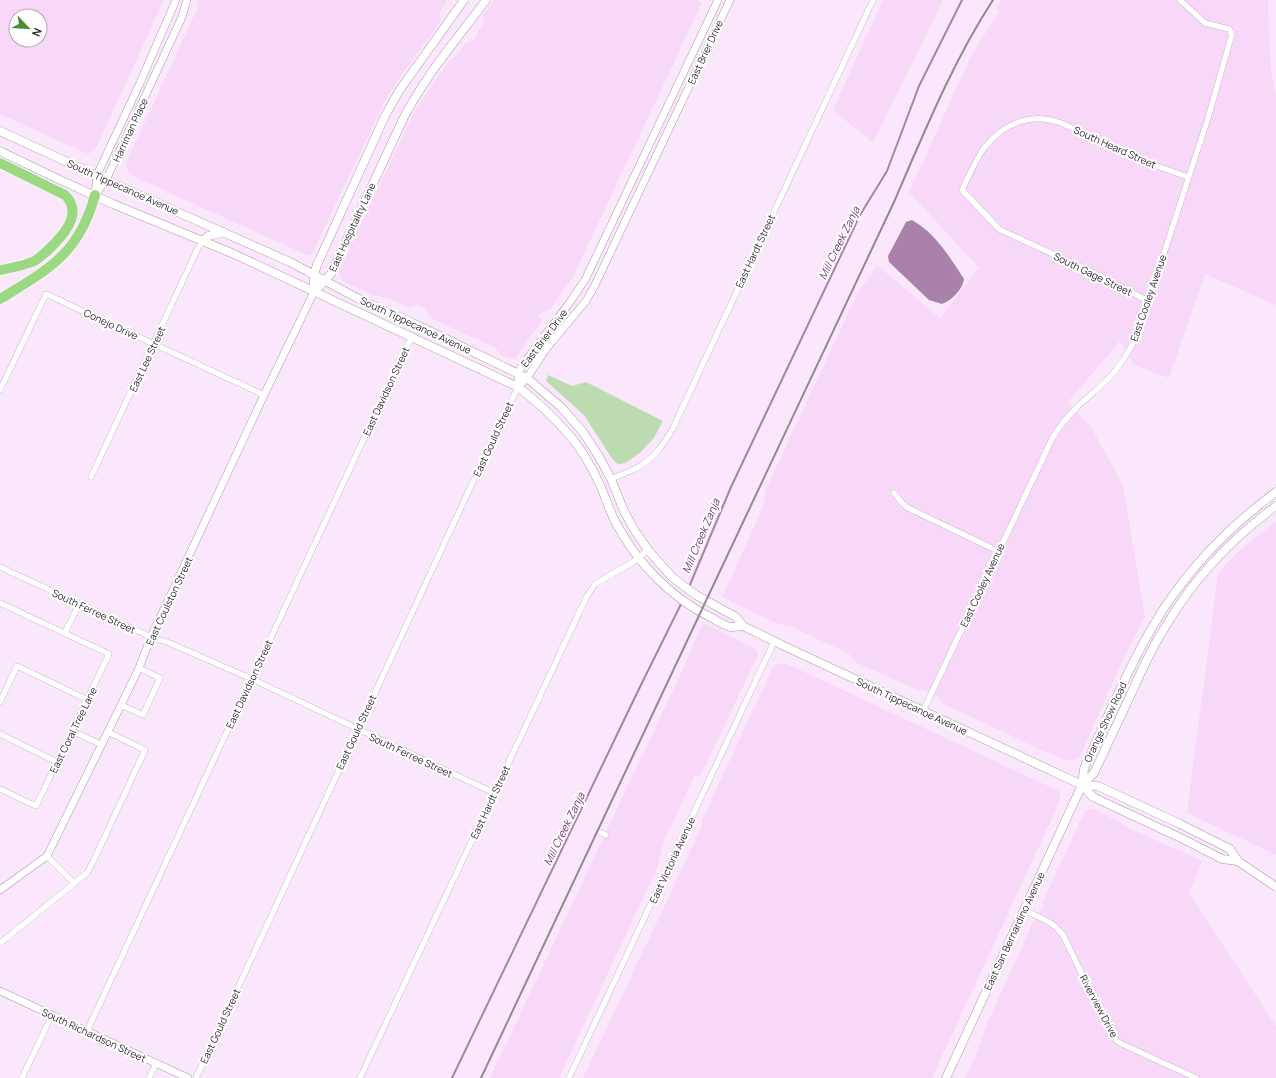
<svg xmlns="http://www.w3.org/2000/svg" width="1276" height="1078" font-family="Manrope,sans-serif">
<rect width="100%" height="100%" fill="#fbe7fc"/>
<g fill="#f7d8f8" fill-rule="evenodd">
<path d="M0 0H164L95 150 88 154 0 114ZM16 16H40V40H16Z"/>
<polygon points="199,0 447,0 439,15 441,18 441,21 400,77 384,103 312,254 309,256 128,174 126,163 197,9"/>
<polygon points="494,0 698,0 702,3 572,279 551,308 538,315 541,322 540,325 529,338 516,358 513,359 501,355 494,347 430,318 428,315 427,309 417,305 410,308 389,298 372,295 341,280 339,271 415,110 448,62 456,56 467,42 473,40 484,21 483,15"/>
<polygon points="883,0 943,0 873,143 833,110"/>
<polygon points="1002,0 1268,0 1271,72 1276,94 1276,305 1205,274 1169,378 1134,365 1120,341 1068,402 1091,427 1123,485 1145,616 1122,662 1079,758 1069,761 1043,751 942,703 939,697 921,689 918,690 855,662 849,654 792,627 776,623 722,597 765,503 765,491 858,292 877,265 940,318 979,268 909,192 972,54 999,12 996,8"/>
<polygon points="1276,521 1276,855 1187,813 1218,573 1238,552"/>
<polygon points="706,624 756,649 758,655 700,777 695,775 663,843 658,866 559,1078 490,1078 682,671 702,625"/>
<polygon points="785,663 1059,791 1061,799 932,1078 583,1078 673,888 702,825 701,822 774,665"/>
<polygon points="1094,808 1131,829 1203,861 1189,893 1276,1026 1276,1078 965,1078 975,1057 988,1021 1032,925 1043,907 1042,903 1085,811"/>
</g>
<polygon fill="#bddbb1" points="548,375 572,386 586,382 663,421 654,438 640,453 625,463 618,464 613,460 584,415 546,381"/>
<path fill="#a981ab" d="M912 220C935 233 950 257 964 279 963 289 951 301 942 304L929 300 889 262 888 256 906 222Z"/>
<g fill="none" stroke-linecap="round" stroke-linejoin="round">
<g stroke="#a981ab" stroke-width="2">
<polyline points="689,587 731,487 860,215 887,171 919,86 962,0"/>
<polyline points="452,1078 637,693 682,602"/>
</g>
<g stroke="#ad95ad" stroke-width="6">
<g id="minor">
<path d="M1148 301 1092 272 1005 232 999 229 962 190C969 176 975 161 984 148 1004 123 1030 112 1061 123L1151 164 1188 177"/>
<polyline points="0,390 46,294 264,395"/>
<polyline points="91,477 198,248 203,241"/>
<path d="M611 479C620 475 629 472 637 468 654 459 664 444 673 428L873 0"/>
<polyline points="894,493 902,503 908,508 998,551"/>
<polyline points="0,567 151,637 167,642 252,679 494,793"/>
<polyline points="0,603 109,654 36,806 0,789"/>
<polyline points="65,633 79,604"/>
<polyline points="0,702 17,666 88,700"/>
<polyline points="121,705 143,715 160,678 139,668"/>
<path d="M923 711 1053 437C1060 426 1068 416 1078 406 1091 394 1105 384 1116 370 1126 357 1134 343 1140 327L1208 118 1232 34 1229 29 1205 23 1180 0"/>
<polyline points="72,731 102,745"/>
<polyline points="0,734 57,762"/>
<polyline points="600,832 606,835"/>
<polyline points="47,856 74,883"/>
<path d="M1024 910C1039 917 1054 922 1063 935L1109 1030 1117 1041 1122 1044 1196 1078"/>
<polyline points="0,943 87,873 93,862 145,750 108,732"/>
<polyline points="87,1031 411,338"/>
<polyline points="22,1078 52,1015"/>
<polyline points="149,1078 156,1064"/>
<polyline points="196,1078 497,430 518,387"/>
<polyline points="360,1078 587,596 595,584 633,562 648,550"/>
<polyline points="569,1078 774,642"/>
</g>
</g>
<g stroke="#ad95ad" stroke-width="8">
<g id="tertiary">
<polyline points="95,195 106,180 182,17 187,0"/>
<polyline points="95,195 97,175 140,83 176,0"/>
<polyline points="518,387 527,378 546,349 586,301 595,285 730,0"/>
<polyline points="518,387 518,373 524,363 570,302 585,280 718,0"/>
<polyline points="0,890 47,856 121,705 139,668 151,637 264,395 314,292"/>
<polyline points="0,991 188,1078"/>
</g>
</g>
<g stroke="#ad95ad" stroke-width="9">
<g id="secondary">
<polyline points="0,131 119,186 290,262 359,299 413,323 527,378 561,407 583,432 598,455 611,479 624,511 635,531 648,550 672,577 696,595 736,617 743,626 784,646 1082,785 1098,786 1180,824 1230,849 1238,861 1276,887"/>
<path d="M0 151 56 178 113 204 234 254 518 387C541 405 563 425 580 449 588 461 595 474 601 487 606 499 610 512 616 523 637 563 671 598 712 618 717 621 725 626 731 627 735 627 739 626 743 626"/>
<polyline points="203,241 208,236 224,232"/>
<path d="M314 292 331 274 403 119C425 76 457 39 486 0"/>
<polyline points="314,292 314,274 317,265 385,116 399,91 464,0"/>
<path d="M1082 785 1084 769 1085 766C1107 719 1127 670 1153 626 1184 573 1227 528 1276 492"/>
<polyline points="1082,785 1093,797 1183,839 1222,859 1238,861"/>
<path d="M946 1078 1082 785 1094 773C1106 747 1119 720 1131 694 1141 672 1151 649 1164 629 1192 581 1231 539 1276 506"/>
</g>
</g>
<g stroke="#fff" stroke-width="11">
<g id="motorway">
<path d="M0 163 65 195C85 214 61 238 46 252 43 254 39 258 36 260 27 265 11 268 0 270"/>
<path d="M0 299C49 269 79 254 95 195"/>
</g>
</g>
<use href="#minor" stroke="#fff" stroke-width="5.5"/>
<use href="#tertiary" stroke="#fff" stroke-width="7"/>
<use href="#secondary" stroke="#fff" stroke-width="8"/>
<use href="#motorway" stroke="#9bd881" stroke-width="10"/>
<path stroke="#948695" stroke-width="2" d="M481 1078 894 202C923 135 953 61 993 0"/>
</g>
<g text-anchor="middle" stroke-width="4" stroke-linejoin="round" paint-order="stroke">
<g font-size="10" fill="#342b35" stroke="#fff">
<text transform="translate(705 52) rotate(-65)" y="4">East Brier Drive</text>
<text transform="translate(130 130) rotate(-65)" y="4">Harriman Place</text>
<text transform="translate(1115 147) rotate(24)" y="4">South Heard Street</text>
<text transform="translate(123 187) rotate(24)" y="4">South Tippecanoe Avenue</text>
<text transform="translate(352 227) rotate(-65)" y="4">East Hospitality Lane</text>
<text transform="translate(755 251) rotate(-65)" y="4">East Hardt Street</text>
<text transform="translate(1093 274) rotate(26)" y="4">South Gage Street</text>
<text transform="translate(1148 298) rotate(-71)" y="4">East Cooley Avenue</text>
<text transform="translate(111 324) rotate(25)" y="4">Conejo Drive</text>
<text transform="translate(416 325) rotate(25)" y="4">South Tippecanoe Avenue</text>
<text transform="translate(544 338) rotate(-53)" y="4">East Brier Drive</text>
<text transform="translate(147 359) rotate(-65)" y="4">East Lee Street</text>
<text transform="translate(386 391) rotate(-65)" y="4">East Davidson Street</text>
<text transform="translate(493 439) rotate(-65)" y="4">East Gould Street</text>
<text transform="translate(982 585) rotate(-65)" y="4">East Cooley Avenue</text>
<text transform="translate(169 601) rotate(-65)" y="4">East Coulston Street</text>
<text transform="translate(94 611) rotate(25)" y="4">South Ferree Street</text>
<text transform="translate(249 684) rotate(-65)" y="4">East Davidson Street</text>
<text transform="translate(912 706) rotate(25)" y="4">South Tippecanoe Avenue</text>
<text transform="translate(1105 722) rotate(-65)" y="4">Orange Show Road</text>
<text transform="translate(73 730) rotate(-64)" y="4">East Coral Tree Lane</text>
<text transform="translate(356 732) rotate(-65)" y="4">East Gould Street</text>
<text transform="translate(411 755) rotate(25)" y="4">South Ferree Street</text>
<text transform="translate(490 802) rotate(-65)" y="4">East Hardt Street</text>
<text transform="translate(672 860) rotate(-65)" y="4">East Victoria Avenue</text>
<text transform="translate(1014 931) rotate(-65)" y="4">East San Bernardino Avenue</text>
<text transform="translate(1099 1006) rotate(62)" y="4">Riverview Drive</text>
<text transform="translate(220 1026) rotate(-65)" y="4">East Gould Street</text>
<text transform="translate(94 1035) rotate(25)" y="4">South Richardson Street</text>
</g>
<g font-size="11" font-style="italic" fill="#6f3b72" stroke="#fff">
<text transform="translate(839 243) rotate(-64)" y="4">Mill Creek Zanja</text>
<text transform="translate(701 536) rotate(-67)" y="4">Mill Creek Zanja</text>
<text transform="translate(564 829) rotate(-64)" y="4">Mill Creek Zanja</text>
</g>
</g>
<g transform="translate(28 28) rotate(115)"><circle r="19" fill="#ffffff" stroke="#aeaaae"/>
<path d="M0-3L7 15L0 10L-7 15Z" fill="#4d8c2d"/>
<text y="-6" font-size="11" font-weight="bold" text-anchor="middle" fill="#342b35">N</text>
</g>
</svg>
